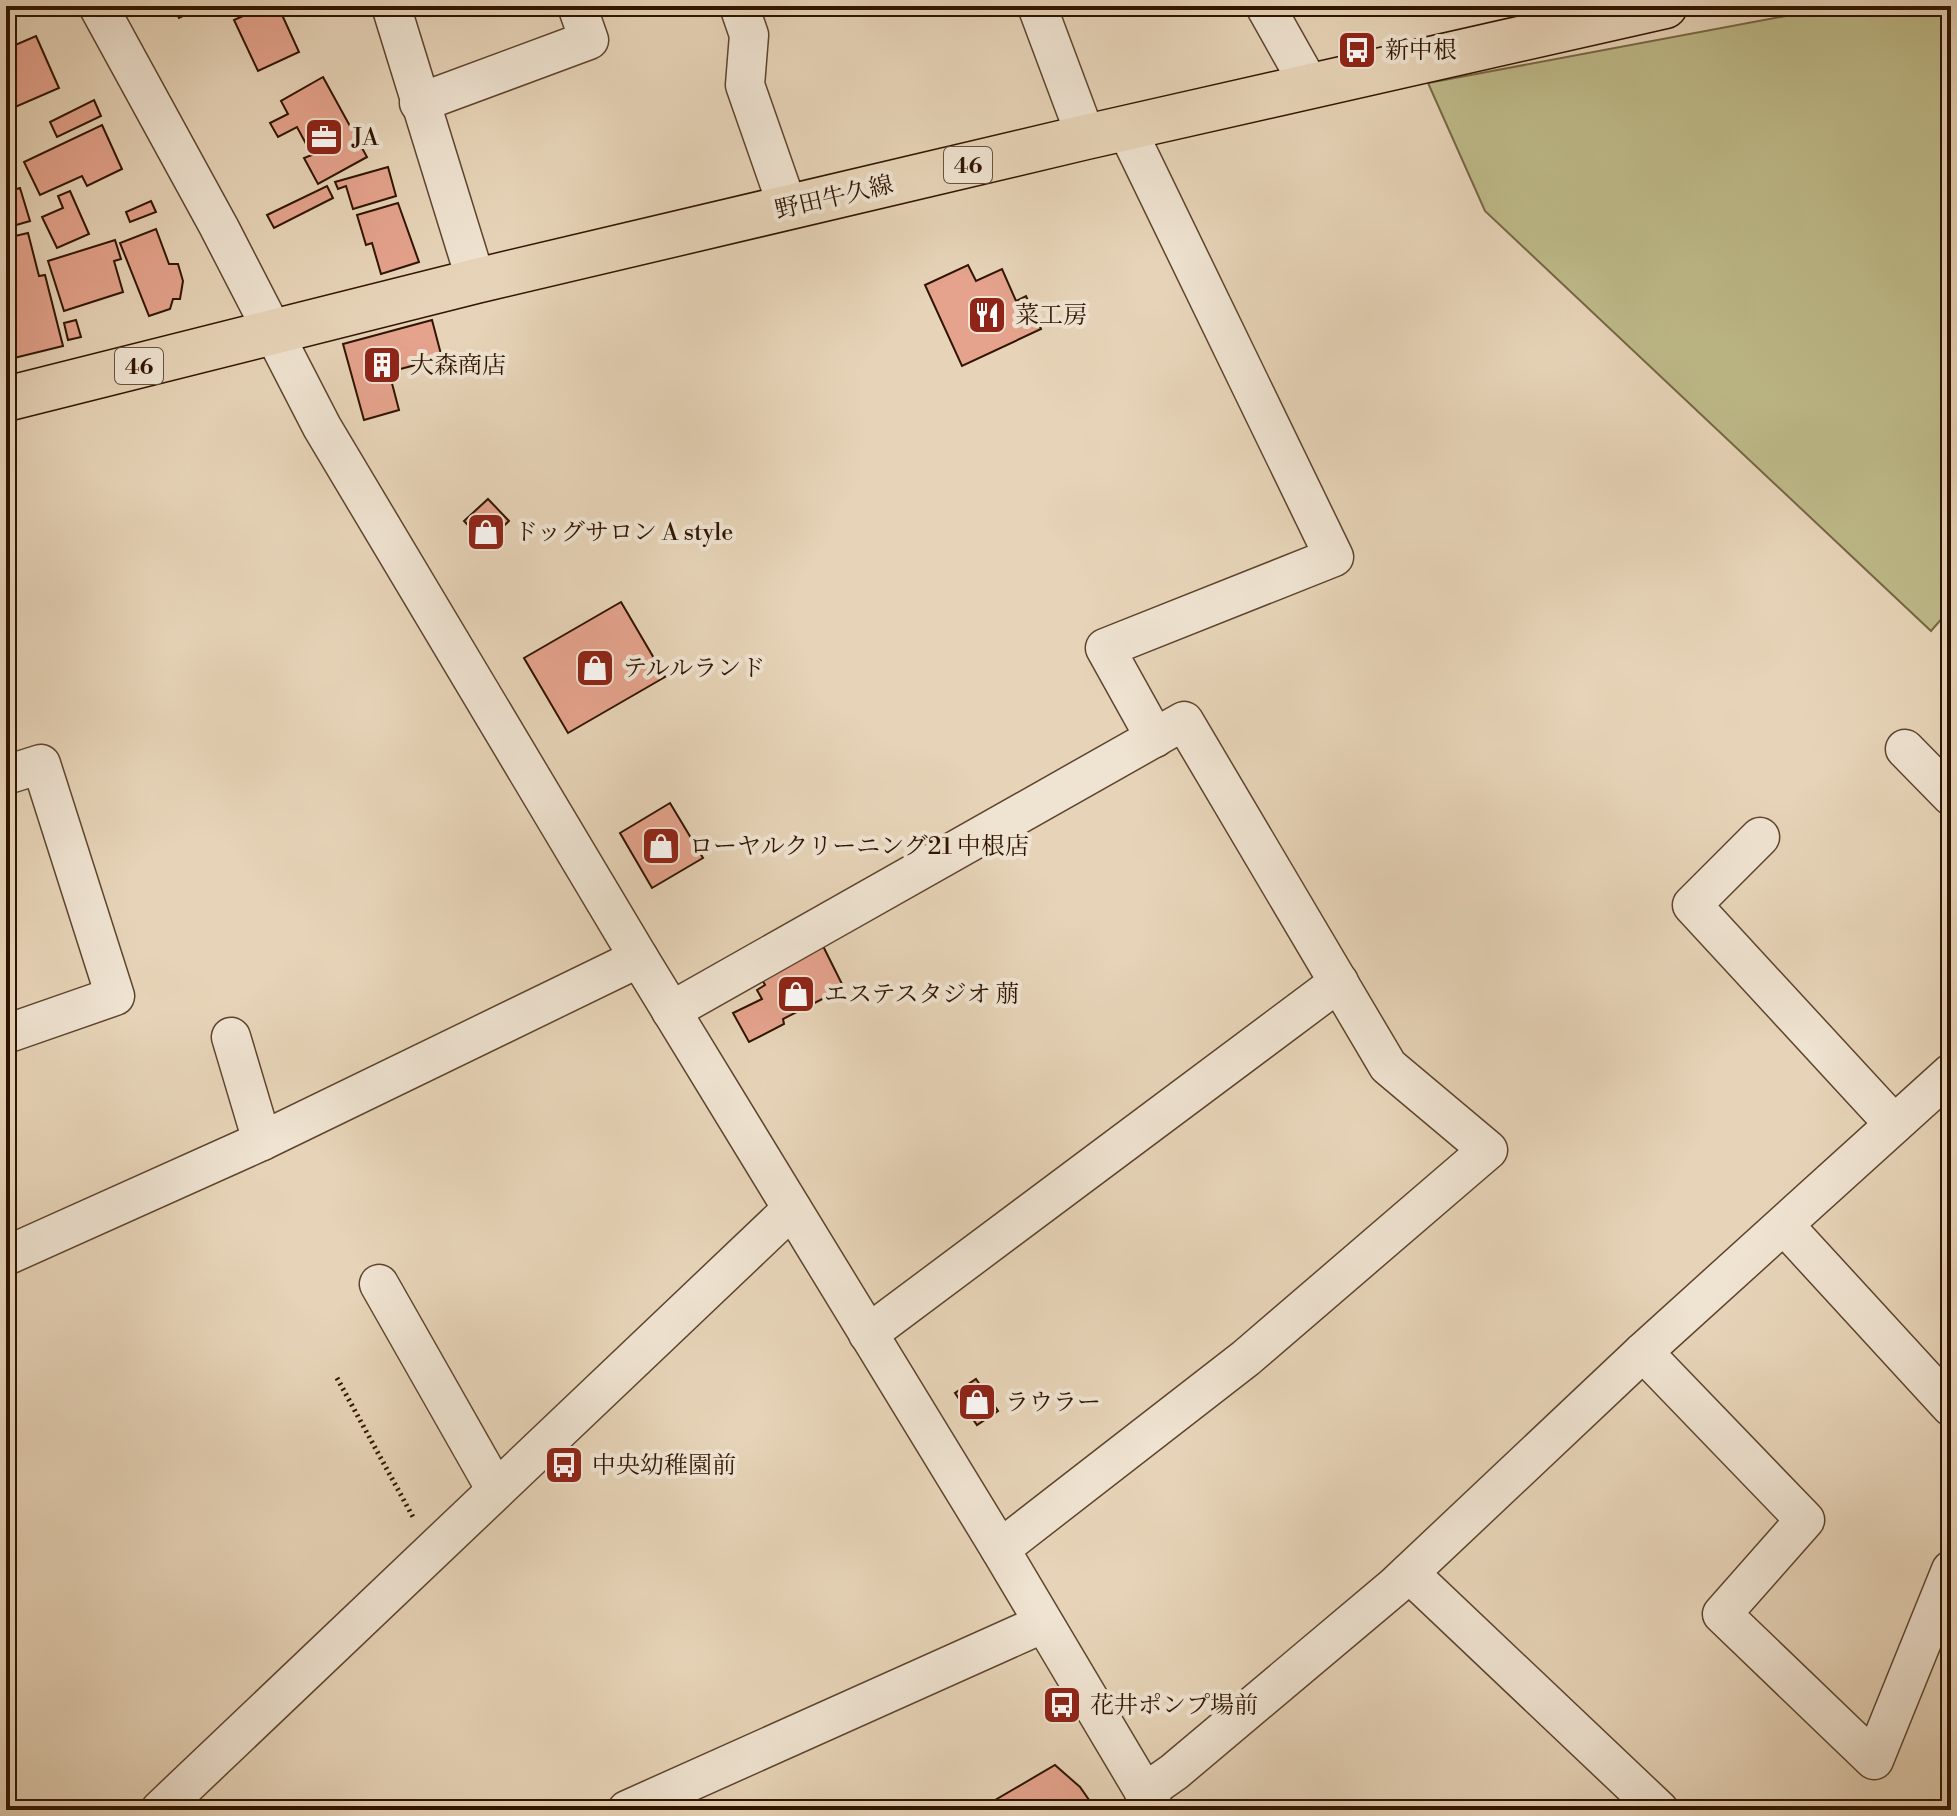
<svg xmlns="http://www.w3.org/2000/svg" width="1957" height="1816" font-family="'Libre Bodoni','Noto Serif JP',serif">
<rect width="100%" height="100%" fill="#e7d4b8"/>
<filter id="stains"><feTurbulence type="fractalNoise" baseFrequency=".0025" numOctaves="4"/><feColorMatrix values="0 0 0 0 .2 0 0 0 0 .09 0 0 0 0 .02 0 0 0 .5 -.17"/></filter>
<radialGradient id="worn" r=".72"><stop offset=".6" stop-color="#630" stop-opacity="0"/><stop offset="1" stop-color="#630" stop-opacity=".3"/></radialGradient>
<polygon fill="#beba89" stroke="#776744" stroke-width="2" points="1839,6 1951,6 1951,608 1931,631 1485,211 1428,83"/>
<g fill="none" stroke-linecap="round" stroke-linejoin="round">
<polyline stroke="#6e7766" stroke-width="11" points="1945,1810 1951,1796"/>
</g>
<g fill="#e5a38d" stroke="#301400" stroke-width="2">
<polygon points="173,6 203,6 179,18"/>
<polygon points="265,6 278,6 299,52 258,71 234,20"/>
<polygon points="36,36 59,88 6,111 6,49"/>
<polygon points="323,77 367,157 318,184 304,158 312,155 297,127 278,137 270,123 288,114 281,101"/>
<polygon points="94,100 101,116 57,137 50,122"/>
<polygon points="102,125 122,169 87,186 82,176 40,195 24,162"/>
<polygon points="388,167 396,196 353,209 346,186 338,189 335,182"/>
<polygon points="327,186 333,198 274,228 267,215"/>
<polygon points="20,188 30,221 6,228 6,192"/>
<polygon points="70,191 89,234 57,248 42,217 63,208 58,196"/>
<polygon points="151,201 156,212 130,222 126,212"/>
<polygon points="398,203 419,262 381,274 372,243 366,245 357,215"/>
<polygon points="156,229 169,264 178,264 183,281 180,299 173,299 170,309 149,316 120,243"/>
<polygon points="28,233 39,276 45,275 63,346 6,360 6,238"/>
<polygon points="115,240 121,259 114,261 123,292 64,311 48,261"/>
<polygon points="968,265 976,281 1002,269 1016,301 1026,296 1041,329 962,366 925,285"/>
<polygon points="76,320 81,337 68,340 64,323"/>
<polygon points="432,320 442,358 389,372 399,410 364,420 343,344"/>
<polygon points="488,499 509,521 485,543 464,521"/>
<polygon points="621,602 665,677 568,733 524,658"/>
<polygon points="670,803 703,858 652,888 620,833"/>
<polygon points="822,944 844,988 783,1019 784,1024 749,1042 733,1013 762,999 757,990 765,985 760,976"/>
<polygon points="976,1379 998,1411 977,1425 955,1393"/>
<polygon points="1055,1765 1080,1787 1096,1810 978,1810"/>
</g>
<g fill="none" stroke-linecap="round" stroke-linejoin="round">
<g stroke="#5e442e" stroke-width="41">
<g id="minor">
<polyline points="98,6 219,227 322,427 639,958 1000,1549 1155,1810"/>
<polyline points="391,6 476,281"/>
<polyline points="739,6 749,35 745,85 788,208"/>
<polyline points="1037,6 1086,137"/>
<polyline points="1265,6 1310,86"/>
<polyline points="419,103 589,40 577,6"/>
<polyline points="1126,128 1334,557 1105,648 1155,738"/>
<polyline points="1905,749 1951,796"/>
<polyline points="6,775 41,764 115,996 6,1034"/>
<polyline points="1760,837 1692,905 1894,1124"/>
<polyline points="671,1011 1184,721 1388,1066 1488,1150 1246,1358 1000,1549"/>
<polyline points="231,1037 262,1141"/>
<polyline points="1784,1225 1951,1407"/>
<polyline points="6,1256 262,1141 639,958"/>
<polyline points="379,1284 496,1490"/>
<polyline points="868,1334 1339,982"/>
<polyline points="1643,1352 1805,1520 1722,1614 1874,1760 1951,1570"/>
<polyline points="1409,1573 1659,1810"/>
<polyline points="1144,1793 1174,1772 1395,1586 1643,1352 1951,1073"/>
<polyline points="160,1810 792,1209"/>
<polyline points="627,1810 1042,1624"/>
</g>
</g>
<g stroke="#301400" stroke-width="47">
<polyline id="major" points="6,399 476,281 1086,137 1665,6"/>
</g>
<polyline stroke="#301400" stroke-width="5" stroke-dasharray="2 4" stroke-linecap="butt" points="337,1378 413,1517"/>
<use href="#minor" stroke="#efe3d1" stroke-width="38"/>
<use href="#major" stroke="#e7d4b8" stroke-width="44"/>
</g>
<defs>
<g id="bus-square" transform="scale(2)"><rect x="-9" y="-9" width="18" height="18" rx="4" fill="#8f2418" stroke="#efe3d1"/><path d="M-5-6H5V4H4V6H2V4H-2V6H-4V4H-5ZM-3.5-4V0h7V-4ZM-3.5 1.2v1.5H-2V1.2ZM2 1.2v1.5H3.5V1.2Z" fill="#fff"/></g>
<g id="office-square" transform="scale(2)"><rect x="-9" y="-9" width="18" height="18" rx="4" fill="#8f2418" stroke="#efe3d1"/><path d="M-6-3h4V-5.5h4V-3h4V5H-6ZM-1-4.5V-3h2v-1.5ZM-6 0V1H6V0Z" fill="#fff"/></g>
<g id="restaurant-square" transform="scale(2)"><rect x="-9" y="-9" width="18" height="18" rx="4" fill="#8f2418" stroke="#efe3d1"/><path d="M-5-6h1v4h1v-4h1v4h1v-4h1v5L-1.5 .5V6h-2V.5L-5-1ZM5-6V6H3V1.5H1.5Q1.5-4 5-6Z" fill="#fff"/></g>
<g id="building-square" transform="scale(2)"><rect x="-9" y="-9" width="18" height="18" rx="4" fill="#8f2418" stroke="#efe3d1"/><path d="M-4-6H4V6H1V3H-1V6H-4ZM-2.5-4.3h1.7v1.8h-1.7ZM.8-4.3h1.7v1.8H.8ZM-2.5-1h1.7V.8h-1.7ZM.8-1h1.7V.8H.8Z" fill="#fff"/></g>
<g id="shop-square" transform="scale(2)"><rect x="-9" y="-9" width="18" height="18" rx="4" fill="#8f2418" stroke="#efe3d1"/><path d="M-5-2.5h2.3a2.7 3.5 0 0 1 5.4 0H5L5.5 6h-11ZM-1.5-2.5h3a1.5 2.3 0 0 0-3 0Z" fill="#fff"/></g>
</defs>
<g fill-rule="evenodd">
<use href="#bus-square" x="1357" y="50"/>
<use href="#office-square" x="324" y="137"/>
<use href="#restaurant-square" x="987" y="315"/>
<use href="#building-square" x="382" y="365"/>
<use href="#shop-square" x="486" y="532"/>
<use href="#shop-square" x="595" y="668"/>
<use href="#shop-square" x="661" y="846"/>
<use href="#shop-square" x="796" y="994"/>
<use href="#shop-square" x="977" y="1402"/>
<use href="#bus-square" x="564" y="1465"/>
<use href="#bus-square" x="1062" y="1705"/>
</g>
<g text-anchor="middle" stroke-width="8" stroke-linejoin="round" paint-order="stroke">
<g fill="#efe3d1" stroke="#69523f" stroke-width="2">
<rect x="944" y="147" width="48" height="36" rx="6"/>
<rect x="115" y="348" width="48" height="36" rx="6"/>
</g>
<g font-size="22" font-weight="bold" fill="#301400">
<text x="968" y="173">46</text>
<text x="139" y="374">46</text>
</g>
<g font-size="24" fill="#301400" stroke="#efe3d1" text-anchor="start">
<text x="1385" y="58">新中根</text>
<text x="352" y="145">JA</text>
<text x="1015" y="323">菜工房</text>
<text x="410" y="373">大森商店</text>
<text x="514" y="540">ドッグサロン A style</text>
<text x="623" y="676">テルルランド</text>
<text x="689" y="854">ローヤルクリーニング21 中根店</text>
<text x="824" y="1002">エステスタジオ 萠</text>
<text x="1005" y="1410">ラウラー</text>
<text x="592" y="1473">中央幼稚園前</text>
<text x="1090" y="1713">花井ポンプ場前</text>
</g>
<g font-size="24" fill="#301400" stroke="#efe3d1">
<text transform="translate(834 197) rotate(-13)" y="8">野田牛久線</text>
</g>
</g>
<rect width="1957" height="1816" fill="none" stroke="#e7d4b8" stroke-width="32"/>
<rect x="8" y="8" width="1941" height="1800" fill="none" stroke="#301400" stroke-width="4"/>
<rect x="16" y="16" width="1925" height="1784" fill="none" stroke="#301400" stroke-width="2"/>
<rect width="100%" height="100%" filter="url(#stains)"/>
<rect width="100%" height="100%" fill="url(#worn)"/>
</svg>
